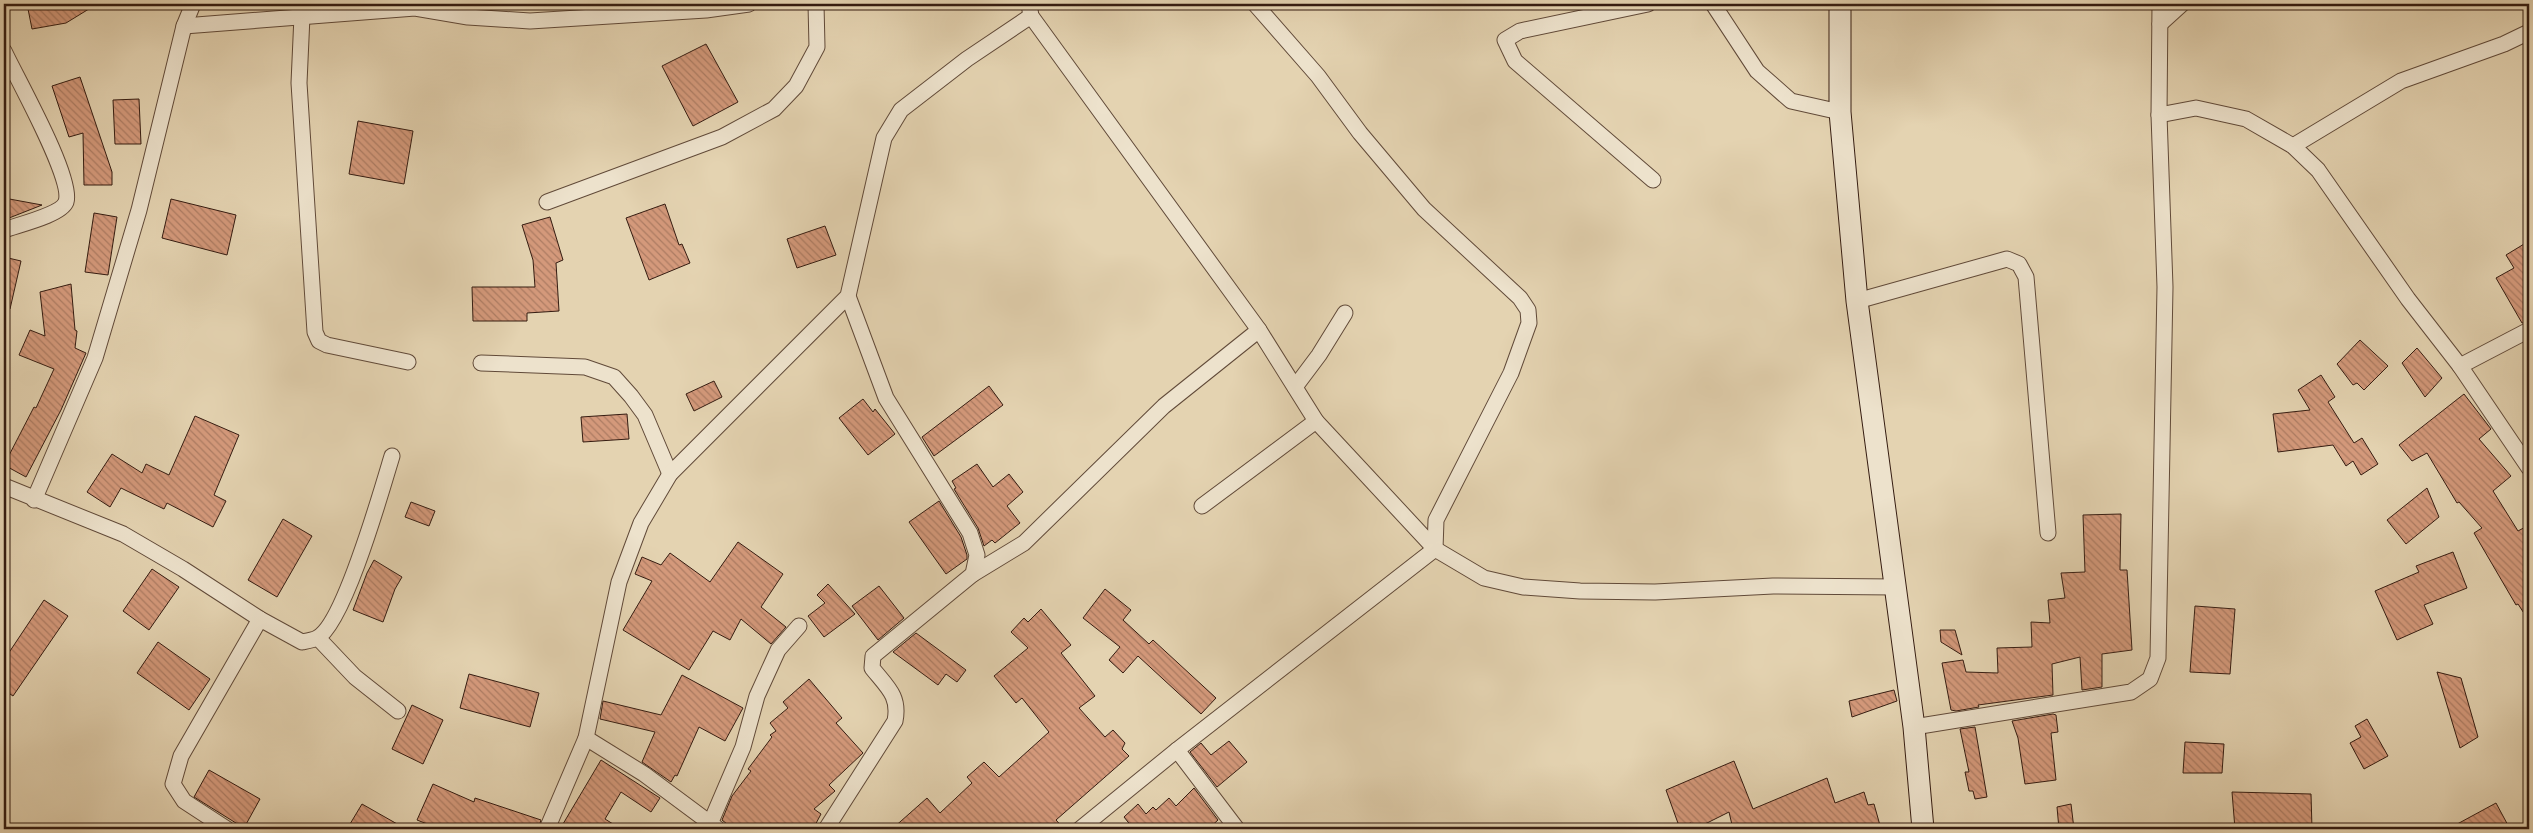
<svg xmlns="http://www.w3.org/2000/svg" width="2533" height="833" font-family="'IM FELL Great Primer',serif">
<defs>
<pattern id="building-back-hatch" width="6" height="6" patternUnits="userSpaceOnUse" patternTransform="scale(1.25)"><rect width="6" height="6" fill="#d4997b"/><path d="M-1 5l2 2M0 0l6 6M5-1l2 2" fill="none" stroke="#ad7c63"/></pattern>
</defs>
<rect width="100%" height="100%" fill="#e4d3b1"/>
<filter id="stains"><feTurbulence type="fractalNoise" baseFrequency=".004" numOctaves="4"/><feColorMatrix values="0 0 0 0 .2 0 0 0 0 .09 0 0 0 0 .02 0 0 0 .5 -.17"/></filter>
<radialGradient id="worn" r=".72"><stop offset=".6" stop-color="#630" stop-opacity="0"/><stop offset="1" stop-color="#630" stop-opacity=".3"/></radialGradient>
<g fill="url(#building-back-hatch)" stroke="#351c11">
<polygon points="27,4 97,4 66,23 32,29"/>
<polygon points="706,44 738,102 693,126 662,66"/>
<polygon points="80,77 112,172 112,185 84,185 83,133 69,137 52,86"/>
<polygon points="139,99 141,144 115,144 113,100"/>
<polygon points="358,121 413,131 404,184 349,174"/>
<polygon points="4,198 42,205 4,220"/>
<polygon points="171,199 236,215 227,255 162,238"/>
<polygon points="665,204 679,245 682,244 690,263 649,280 626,218"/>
<polygon points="94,213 117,217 108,275 85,272"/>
<polygon points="550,217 563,260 556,263 559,311 527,313 527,321 473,321 472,287 535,287 533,260 522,225"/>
<polygon points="825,226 836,255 797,268 787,239"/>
<polygon points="2529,241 2529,321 2522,323 2496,278 2514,268 2506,255"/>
<polygon points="4,257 21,261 10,309 4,309"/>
<polygon points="71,284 75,330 77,331 75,348 86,353 61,410 26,477 4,465 34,407 36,408 54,369 19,355 30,330 45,336 40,292"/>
<polygon points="2360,340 2388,366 2364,390 2357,383 2353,385 2337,364"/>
<polygon points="2417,348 2442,378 2425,397 2402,363"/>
<polygon points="2321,375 2335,397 2328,402 2354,443 2362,438 2378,464 2361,475 2353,461 2346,466 2333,445 2278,452 2273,414 2310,410 2298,390"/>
<polygon points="714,381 722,397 694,411 686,394"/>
<polygon points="989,386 1003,405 934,456 922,437"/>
<polygon points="2464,394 2491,429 2479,439 2511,476 2493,491 2518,531 2529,525 2529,621 2518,604 2516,605 2474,533 2482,528 2459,502 2457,503 2427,453 2412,461 2399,445"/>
<polygon points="863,399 873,412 875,409 895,434 868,455 839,418"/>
<polygon points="627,414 629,439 583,442 581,417"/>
<polygon points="195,416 239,435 214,495 226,501 213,527 167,503 164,509 121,488 110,507 87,492 112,454 142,473 146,464 169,475"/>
<polygon points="977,464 993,487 1009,474 1023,492 1007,506 1020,523 995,543 992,540 984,546 978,528 954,489 956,488 952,481"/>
<polygon points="2427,488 2439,517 2406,544 2387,520"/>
<polygon points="939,501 961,537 967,555 967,559 946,574 909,522"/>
<polygon points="411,502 435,511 429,526 405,517"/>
<polygon points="2121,514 2120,570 2127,570 2132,650 2102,654 2102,687 2082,690 2080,657 2052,664 2053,695 1978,705 1979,707 1956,711 1951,710 1942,663 1963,660 1966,672 1998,673 1997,648 2032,647 2031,622 2050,623 2048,600 2065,598 2061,573 2085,572 2083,515"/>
<polygon points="283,519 312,536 277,597 248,580"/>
<polygon points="738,542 783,574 761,607 786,627 771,644 741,619 730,640 713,631 689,670 623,630 652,581 635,574 642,557 661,565 670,553 710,582"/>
<polygon points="2453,552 2467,588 2424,605 2433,624 2397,640 2375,591 2419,572 2416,566"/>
<polygon points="374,560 402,577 395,589 383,622 353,610 367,573"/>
<polygon points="152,569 179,587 149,630 123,611"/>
<polygon points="828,584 855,614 824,637 808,616 825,603 817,595"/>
<polygon points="879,586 904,618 878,640 852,606"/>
<polygon points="1105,589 1131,610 1123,620 1149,644 1153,640 1216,698 1201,714 1138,656 1123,673 1109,660 1120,647 1083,618"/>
<polygon points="44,600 68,616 13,696 4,690 4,660"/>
<polygon points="2195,606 2235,609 2230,674 2190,672"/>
<polygon points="1041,609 1071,645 1061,653 1095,696 1079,708 1105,737 1113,730 1125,743 1122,749 1129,756 1056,820 1064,829 892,829 927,798 940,813 972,783 967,777 984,762 999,777 1049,732 1022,698 1016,703 994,676 1028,648 1011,632 1024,618 1028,622"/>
<polygon points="1940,630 1955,630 1962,655 1941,642"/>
<polygon points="916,633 966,670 957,682 946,674 938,685 893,652"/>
<polygon points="158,642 210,679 189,710 137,673"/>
<polygon points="2437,672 2461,678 2478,737 2460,748"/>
<polygon points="469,674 539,693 530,727 460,708"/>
<polygon points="682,675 743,708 725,741 699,727 677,776 675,775 671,782 642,762 655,732 600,719 603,701 661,715"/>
<polygon points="809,679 842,718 836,723 863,753 829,785 835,791 814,809 821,814 813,829 733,829 722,820 732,796 751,771 748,769 772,737 770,735 776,731 770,723 788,708 783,702"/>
<polygon points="1894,690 1897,701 1852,717 1849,701"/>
<polygon points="412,705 443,720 423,764 392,749"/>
<polygon points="2053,714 2056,715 2058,732 2051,733 2056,780 2025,784 2018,738 2012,721"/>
<polygon points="2367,719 2388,756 2364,769 2350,743 2361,737 2355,726"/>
<polygon points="1975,727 1987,797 1975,799 1973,791 1969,791 1965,772 1969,772 1960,729"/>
<polygon points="1229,741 1247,762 1217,787 1190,752 1201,743 1211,755"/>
<polygon points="2185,742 2224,744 2222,773 2183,773"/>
<polygon points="601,760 660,798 651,812 621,792 605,819 621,829 560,829"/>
<polygon points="1734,761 1753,809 1827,778 1835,803 1864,792 1868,805 1874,804 1881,829 1733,829 1729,812 1697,828 1691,823 1679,826 1666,790"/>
<polygon points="209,770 260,799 244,828 194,797"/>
<polygon points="433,784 474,802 475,798 541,820 538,829 440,829 417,820"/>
<polygon points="1194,788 1218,820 1208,829 1129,829 1132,827 1124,817 1138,804 1146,814 1153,807 1156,810 1169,798 1176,806"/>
<polygon points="2232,792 2311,794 2312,829 2235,829"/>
<polygon points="2496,803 2510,829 2448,829"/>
<polygon points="362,804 406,829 347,829"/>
<polygon points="2071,804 2074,829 2059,829 2057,807"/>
</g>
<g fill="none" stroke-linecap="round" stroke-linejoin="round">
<g stroke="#614a39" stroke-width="17">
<g id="street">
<polyline points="1029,4 1031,16 1259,330 1316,421 1435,549 1484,578 1523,587 1580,591 1655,592 1773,586 1896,587"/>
<polyline points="1648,4 1520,31 1505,40 1515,61 1653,180"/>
<polyline points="1713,4 1757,71 1791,101 1840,112"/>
<polyline points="302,16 299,83 315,332 319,341 327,345 408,362"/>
<polyline points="2160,24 2182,4"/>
<polyline points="184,26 415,8 468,17 530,21 706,10 749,4"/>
<path d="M4 51C16 77 74 179 66 202 61 215 17 225 4 230"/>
<polyline points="2159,115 2196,108 2246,119 2293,146 2318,170 2408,299 2460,366 2529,468"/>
<polyline points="2293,146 2401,81 2504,44 2529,32"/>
<polyline points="547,202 722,137 774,109 796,86 817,47 816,4"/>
<polyline points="1857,301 2007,259 2019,264 2026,277 2048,533"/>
<polyline points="481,363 585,367 614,377 631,396 645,415 670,474"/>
<polyline points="2460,366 2529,330"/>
<polyline points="1295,387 1319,355 1345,313"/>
<path d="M4 486 123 534 183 569 260 619 302 642C307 641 313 640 317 638 344 624 382 489 392 456"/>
<polyline points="34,500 95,358 139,210 184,26 193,4"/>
<polyline points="1202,506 1316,421"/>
<polyline points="973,574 1024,543 1164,406 1259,330"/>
<polyline points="318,638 355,677 398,711"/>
<polyline points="1914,727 2131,692 2150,679 2158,658 2165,287 2159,115 2160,4"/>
<polyline points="586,738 644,774 718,829"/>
<polyline points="1177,750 1237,829"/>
<polyline points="710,824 743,747 757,696 778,650 799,626"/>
<polyline points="227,829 184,801 173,784 181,756 260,619"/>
<polyline points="547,829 586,738 619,582 641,523 670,474 848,296 884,138 901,110 967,59 1031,16"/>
<path d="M826 829 895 721C900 696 887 687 872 668L873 656 973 574 977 555 970 533 886 398 848 296"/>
<polyline points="1080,829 1177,750 1435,549 1436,520 1511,373 1529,323 1528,310 1520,298 1424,209 1360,133 1318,76 1255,4"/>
</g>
</g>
<g stroke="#351c11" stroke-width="23">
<polyline id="secondary" points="1840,4 1840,112 1857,301 1914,727 1923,829"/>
</g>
<use href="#street" stroke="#ede2cc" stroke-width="15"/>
<use href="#secondary" stroke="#ede2cc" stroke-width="21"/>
</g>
<rect width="2533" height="833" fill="none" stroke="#e4d3b1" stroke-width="20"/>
<rect x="5" y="5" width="2523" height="823" fill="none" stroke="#351c11" stroke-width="2.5"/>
<rect x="10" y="10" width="2513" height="813" fill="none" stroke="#351c11"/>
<rect width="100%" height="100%" filter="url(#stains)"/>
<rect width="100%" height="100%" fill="url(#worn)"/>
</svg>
